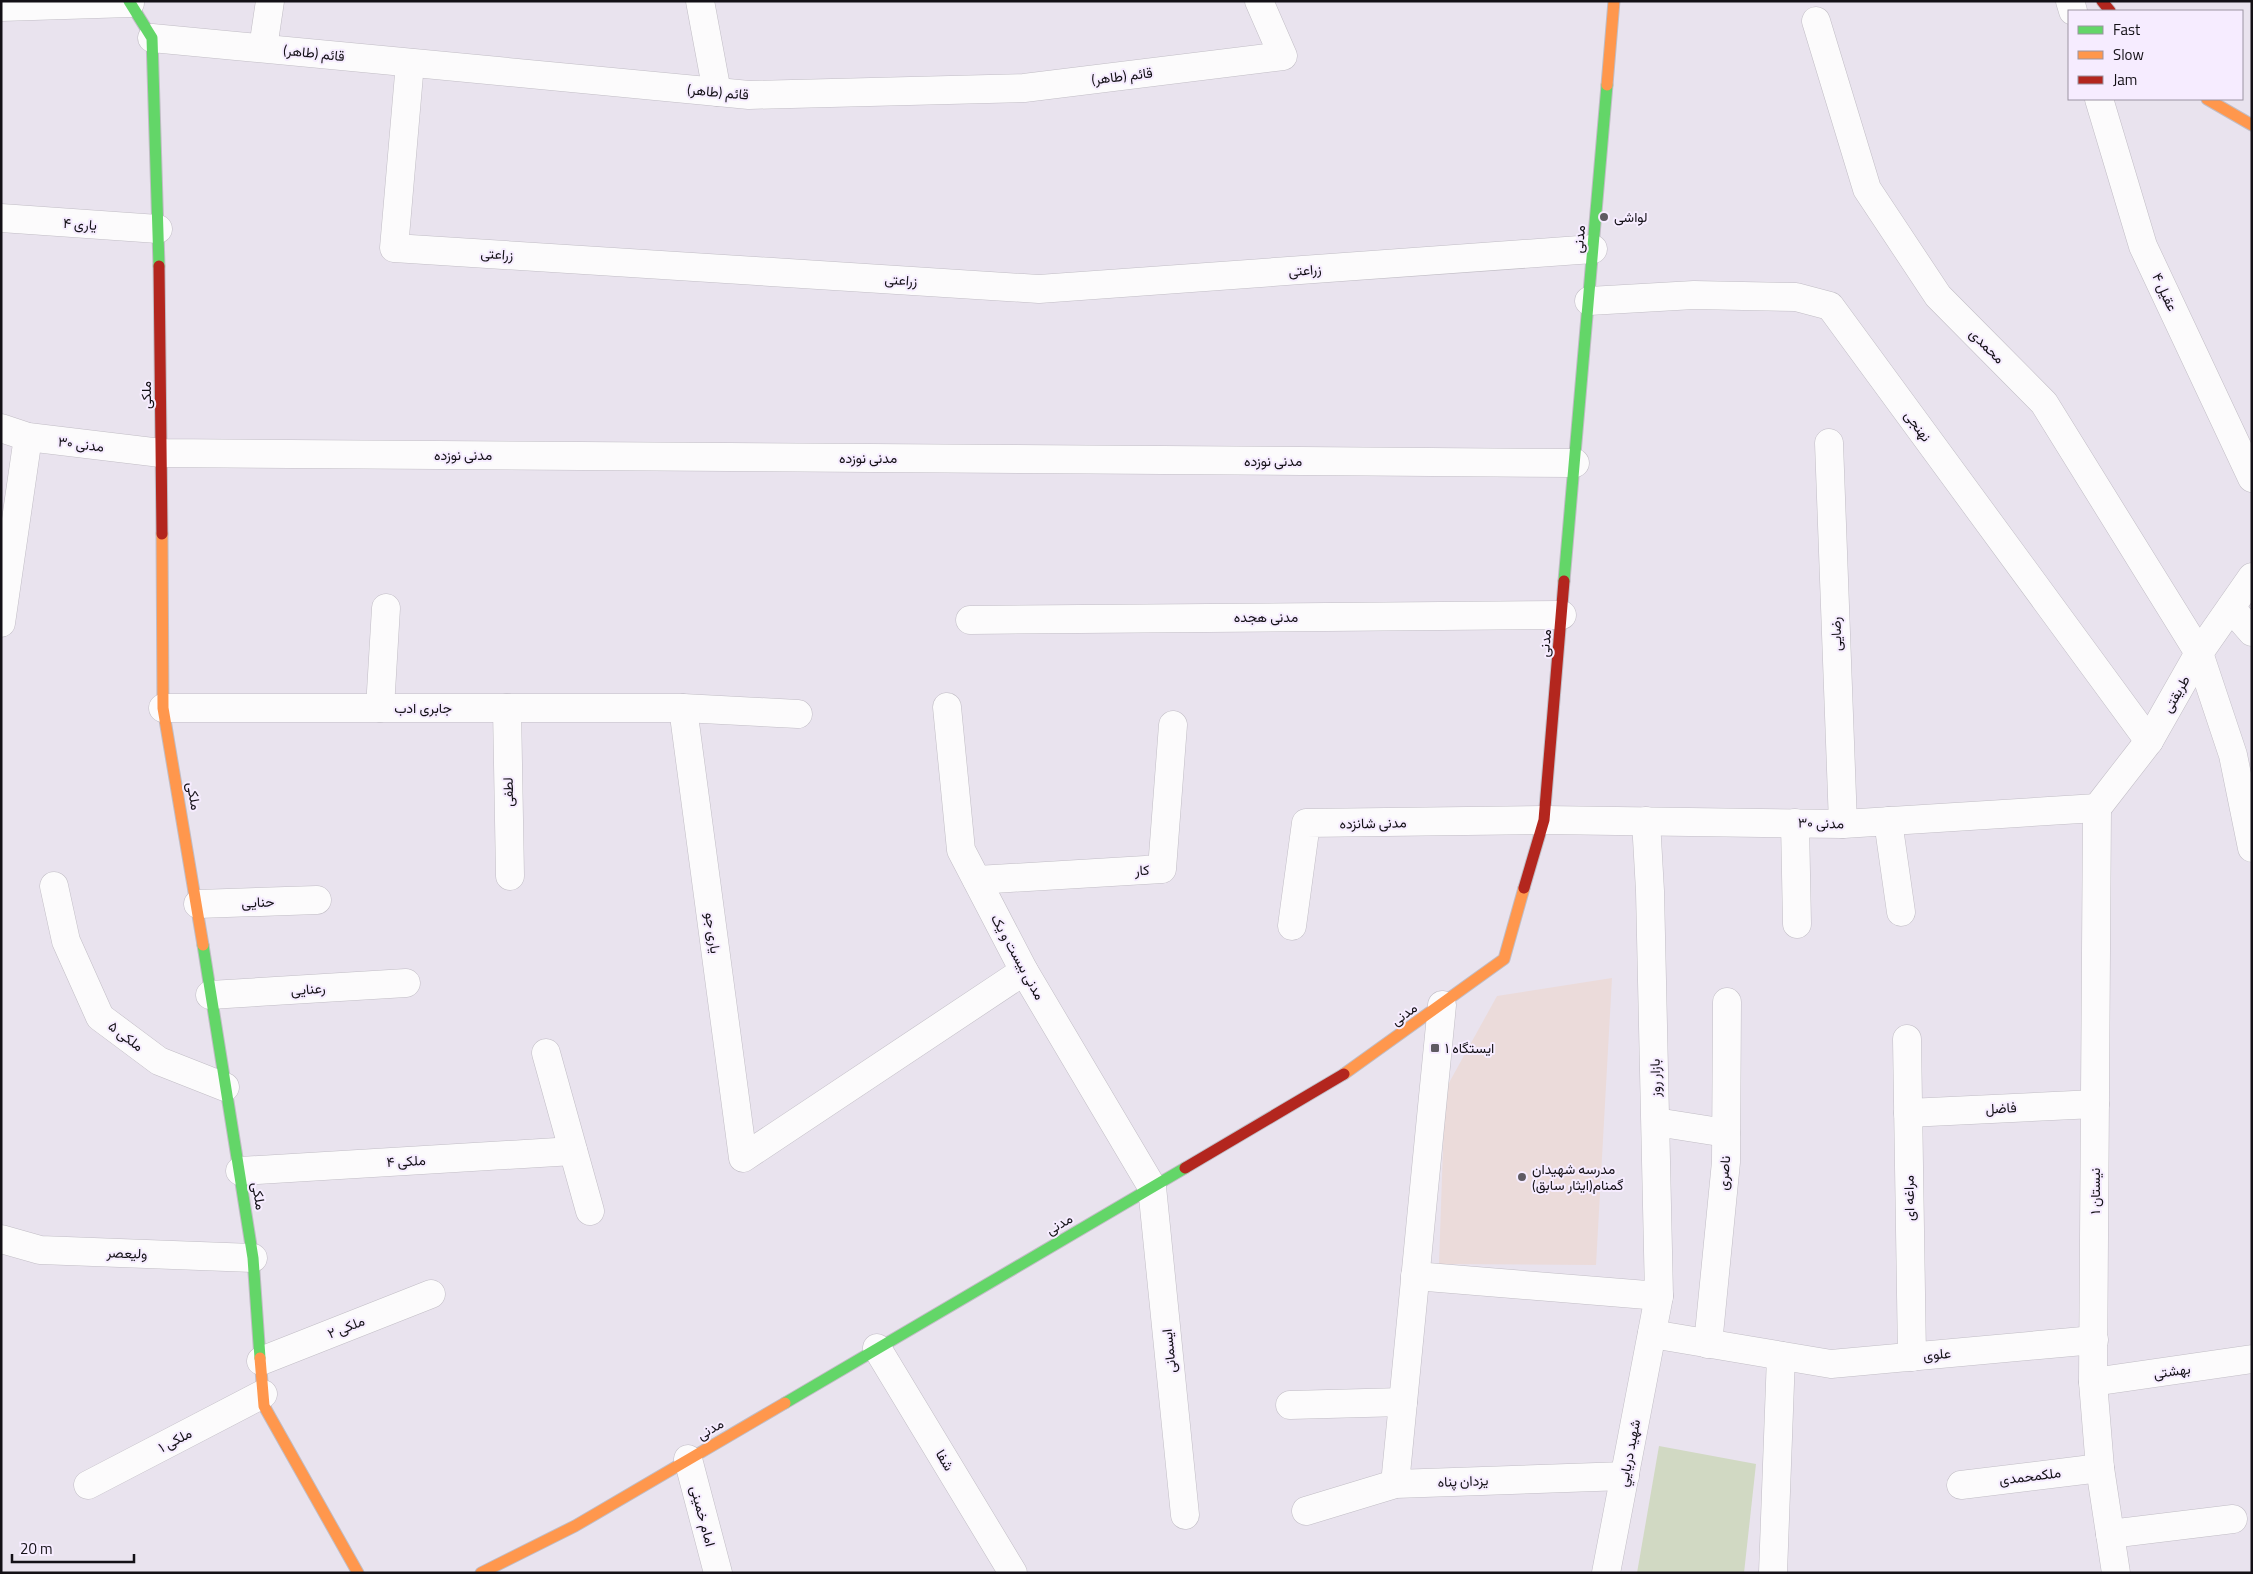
<svg xmlns="http://www.w3.org/2000/svg" width="2253" height="1574" font-family="'Titillium Web',Vazirmatn,sans-serif">
<rect width="100%" height="100%" fill="#e9e3ee"/>
<polygon fill="#ebdbda" points="1612,978 1596,1265 1439,1264 1445,1090 1497,996"/>
<polygon fill="#d1d9c3" points="1659,1446 1756,1464 1744,1573 1637,1573"/>
<g fill="none" stroke-linecap="round" stroke-linejoin="round">
<g stroke="#c1bdc5" stroke-width="29">
<g id="street">
<polyline points="700,1 717,92"/>
<polyline points="2070,1 2073,11"/>
<polyline points="1,7 130,3"/>
<polyline points="1816,21 1867,189 1938,296 2044,403 2199,653 2233,755 2252,848"/>
<polyline points="152,38 749,95 1024,88 1283,56 1259,1"/>
<polyline points="263,48 270,1"/>
<polyline points="410,63 394,248 1039,289 1593,249"/>
<polyline points="2099,99 2143,246 2252,478"/>
<polyline points="1,218 158,229"/>
<polyline points="1589,301 1694,295 1796,297 1830,306 2149,741"/>
<polyline points="1,428 28,437 161,453 1575,463"/>
<polyline points="1829,443 1843,824"/>
<polyline points="2231,608 2252,632"/>
<polyline points="970,620 1562,615"/>
<polyline points="1,623 28,437"/>
<polyline points="947,707 961,850 1024,971 1152,1187 1185,1515"/>
<polyline points="163,708 683,708 798,714"/>
<polyline points="380,708 386,608"/>
<polyline points="507,708 510,876"/>
<polyline points="683,708 743,1158 1024,971"/>
<polyline points="2097,808 2093,1382 2100,1468 2116,1573"/>
<polyline points="2097,808 2149,741 2199,653 2252,577"/>
<polyline points="1888,821 1901,912"/>
<polyline points="1795,823 1797,924"/>
<polyline points="977,880 1162,869 1173,725"/>
<polyline points="54,886 66,941 100,1017 159,1061 225,1087"/>
<polyline points="198,904 317,900"/>
<polyline points="1292,926 1306,823 1544,820 1843,824 2097,808"/>
<polyline points="210,995 406,983"/>
<polyline points="1907,1039 1912,1357"/>
<polyline points="546,1053 590,1211"/>
<polyline points="1908,1113 2095,1104"/>
<polyline points="1656,1122 1726,1133"/>
<polyline points="240,1171 573,1151"/>
<polyline points="1,1239 40,1250 253,1258"/>
<polyline points="1415,1276 1659,1296"/>
<polyline points="1652,1334 1831,1364 2094,1340"/>
<polyline points="1708,1344 1726,1162 1727,1002"/>
<polyline points="877,1348 1013,1573"/>
<polyline points="261,1361 431,1294"/>
<polyline points="2093,1382 2252,1359"/>
<polyline points="1290,1405 1403,1402"/>
<polyline points="688,1459 718,1573"/>
<polyline points="1395,1484 1442,1005"/>
<polyline points="88,1485 263,1394"/>
<polyline points="1961,1485 2100,1468"/>
<polyline points="1306,1511 1395,1484 1625,1476"/>
<polyline points="2110,1534 2233,1519"/>
<polyline points="1606,1573 1659,1296 1650,891 1646,821"/>
<polyline points="1773,1573 1781,1356"/>
</g>
</g>
<g stroke="#c1bdc5" stroke-width="13">
<g id="fast">
<polyline points="129,1 152,38 159,266"/>
<polyline points="1564,581 1607,85"/>
<polyline points="203,945 253,1258 260,1358"/>
<polyline points="785,1403 1185,1168"/>
</g>
</g>
<g stroke="#c1bdc5" stroke-width="13">
<g id="slow">
<polyline points="1607,85 1614,1"/>
<polyline points="2207,99 2252,125"/>
<polyline points="162,534 163,708 203,945"/>
<polyline points="1344,1074 1504,959 1524,888"/>
<polyline points="260,1358 264,1406 358,1573"/>
<polyline points="481,1573 575,1526 785,1403"/>
</g>
</g>
<g stroke="#c1bdc5" stroke-width="13">
<g id="jam">
<polyline points="2102,1 2110,11"/>
<polyline points="159,266 162,534"/>
<polyline points="1524,888 1544,820 1564,581"/>
<polyline points="1185,1168 1344,1074"/>
</g>
</g>
<use href="#street" stroke="#fcfbfc" stroke-width="28"/>
<use href="#fast" stroke="#63d668" stroke-width="11"/>
<use href="#slow" stroke="#ff974d" stroke-width="11"/>
<use href="#jam" stroke="#b3261e" stroke-width="11"/>
</g>
<g fill="#5e5a62" stroke="#f6ecff" stroke-width="2">
<circle cx="1604" cy="217" r="5"/>
<rect x="1430" y="1043" width="10" height="10" rx="2.5"/>
<circle cx="1522" cy="1177" r="5"/>
</g>
<g text-anchor="middle" stroke-width="4" stroke-linejoin="round" paint-order="stroke">
<g font-size="14" fill="#131016" stroke="#f6ecff">
<text transform="translate(314 53) rotate(6)" y="5">قائم (طاهر)</text>
<text transform="translate(1122 76) rotate(-7)" y="5">قائم (طاهر)</text>
<text transform="translate(718 92) rotate(5)" y="5">قائم (طاهر)</text>
<text transform="translate(80 224) rotate(4)" y="5">یاری ۴</text>
<text transform="translate(1579 239) rotate(-85)" y="5">مدنی</text>
<text transform="translate(497 254) rotate(4)" y="5">زراعتی</text>
<text transform="translate(1305 270) rotate(-4)" y="5">زراعتی</text>
<text transform="translate(901 280) rotate(4)" y="5">زراعتی</text>
<text transform="translate(2165 292) rotate(65)" y="5">عقیل ۴</text>
<text transform="translate(1987 346) rotate(45)" y="5">محمدی</text>
<text transform="translate(146 395) rotate(-90)" y="5">ملکی</text>
<text transform="translate(1918 426) rotate(54)" y="5">نهنجی</text>
<text transform="translate(81 444) rotate(7)" y="5">مدنی ۳۰</text>
<text x="463" y="460">مدنی نوزده</text>
<text x="868" y="463">مدنی نوزده</text>
<text x="1273" y="466">مدنی نوزده</text>
<text x="1266" y="622">مدنی هجده</text>
<text transform="translate(1836 634) rotate(-92)" y="5">رضایی</text>
<text transform="translate(1545 643) rotate(-85)" y="5">مدنی</text>
<text transform="translate(2176 694) rotate(-60)" y="5">طریقتی</text>
<text x="423" y="713">جابری ادب</text>
<text transform="translate(508 792) rotate(-91)" y="5">لطفی</text>
<text transform="translate(194 796) rotate(80)" y="5">ملکی</text>
<text transform="translate(1373 823) rotate(-1)" y="5">مدنی شانزده</text>
<text transform="translate(1821 823) rotate(1)" y="5">مدنی ۳۰</text>
<text transform="translate(1142 870) rotate(-3)" y="5">کار</text>
<text transform="translate(258 902) rotate(-2)" y="5">حنایی</text>
<text transform="translate(713 933) rotate(82)" y="5">یاری جو</text>
<text transform="translate(1018 957) rotate(61)" y="5">مدنی بیست و یک</text>
<text transform="translate(308 989) rotate(-4)" y="5">رعنایی</text>
<text transform="translate(1404 1014) rotate(-36)" y="5">مدنی</text>
<text transform="translate(126 1036) rotate(37)" y="5">ملکی ۵</text>
<text transform="translate(1655 1078) rotate(-91)" y="5">بازار روز</text>
<text transform="translate(2001 1108) rotate(-3)" y="5">فاضل</text>
<text transform="translate(406 1161) rotate(-3)" y="5">ملکی ۴</text>
<text transform="translate(1724 1173) rotate(-86)" y="5">ناصری</text>
<text transform="translate(2095 1191) rotate(-90)" y="5">نیستان ۱</text>
<text transform="translate(259 1196) rotate(81)" y="5">ملکی</text>
<text transform="translate(1909 1198) rotate(-91)" y="5">مراغه ای</text>
<text transform="translate(1059 1224) rotate(-30)" y="5">مدنی</text>
<text transform="translate(127 1253) rotate(2)" y="5">ولیعصر</text>
<text transform="translate(346 1327) rotate(-22)" y="5">ملکی ۲</text>
<text transform="translate(1169 1351) rotate(-96)" y="5">ایسمانی</text>
<text transform="translate(1937 1354) rotate(-5)" y="5">علوی</text>
<text transform="translate(2172 1371) rotate(-8)" y="5">بهشتی</text>
<text transform="translate(710 1429) rotate(-30)" y="5">مدنی</text>
<text transform="translate(175 1440) rotate(-28)" y="5">ملکی ۱</text>
<text transform="translate(1629 1453) rotate(-79)" y="5">شهيد دريايي</text>
<text transform="translate(945 1460) rotate(59)" y="5">شفا</text>
<text transform="translate(2030 1476) rotate(-7)" y="5">ملکمحمدی</text>
<text transform="translate(1463 1481) rotate(-2)" y="5">یزدان پناه</text>
<text transform="translate(703 1516) rotate(75)" y="5">امام خمینی</text>
</g>
<g font-size="14" fill="#131016" stroke="#f6ecff" text-anchor="start">
<text x="1614" y="222">لواشی</text>
<text x="1445" y="1053">ایستگاه ۱</text>
<text x="1532" y="1174">مدرسه شهیدان<tspan x="1532" dy="16">گمنام(ایثار سابق)</tspan></text>
</g>
</g>
<rect width="2253" height="1574" fill="none" stroke="#131016" stroke-width="5"/>
<rect x="2068" y="10" width="175" height="90" fill="#f6ecff" stroke="#9b94a2"/>
<rect x="2078" y="26" width="25" height="8" fill="#63d668" stroke="#9b94a2"/>
<text x="2113" y="35" font-size="15" fill="#131016">Fast</text>
<rect x="2078" y="51" width="25" height="8" fill="#ff974d" stroke="#9b94a2"/>
<text x="2113" y="60" font-size="15" fill="#131016">Slow</text>
<rect x="2078" y="76" width="25" height="8" fill="#b3261e" stroke="#9b94a2"/>
<text x="2113" y="85" font-size="15" fill="#131016">Jam</text>
<path d="M12 1554v8h122v-8" fill="none" stroke="#131016" stroke-width="2.5"/>
<text x="20" y="1554" font-size="15" fill="#131016" stroke="#f6ecff" stroke-width="4" paint-order="stroke">20 m</text>
</svg>
